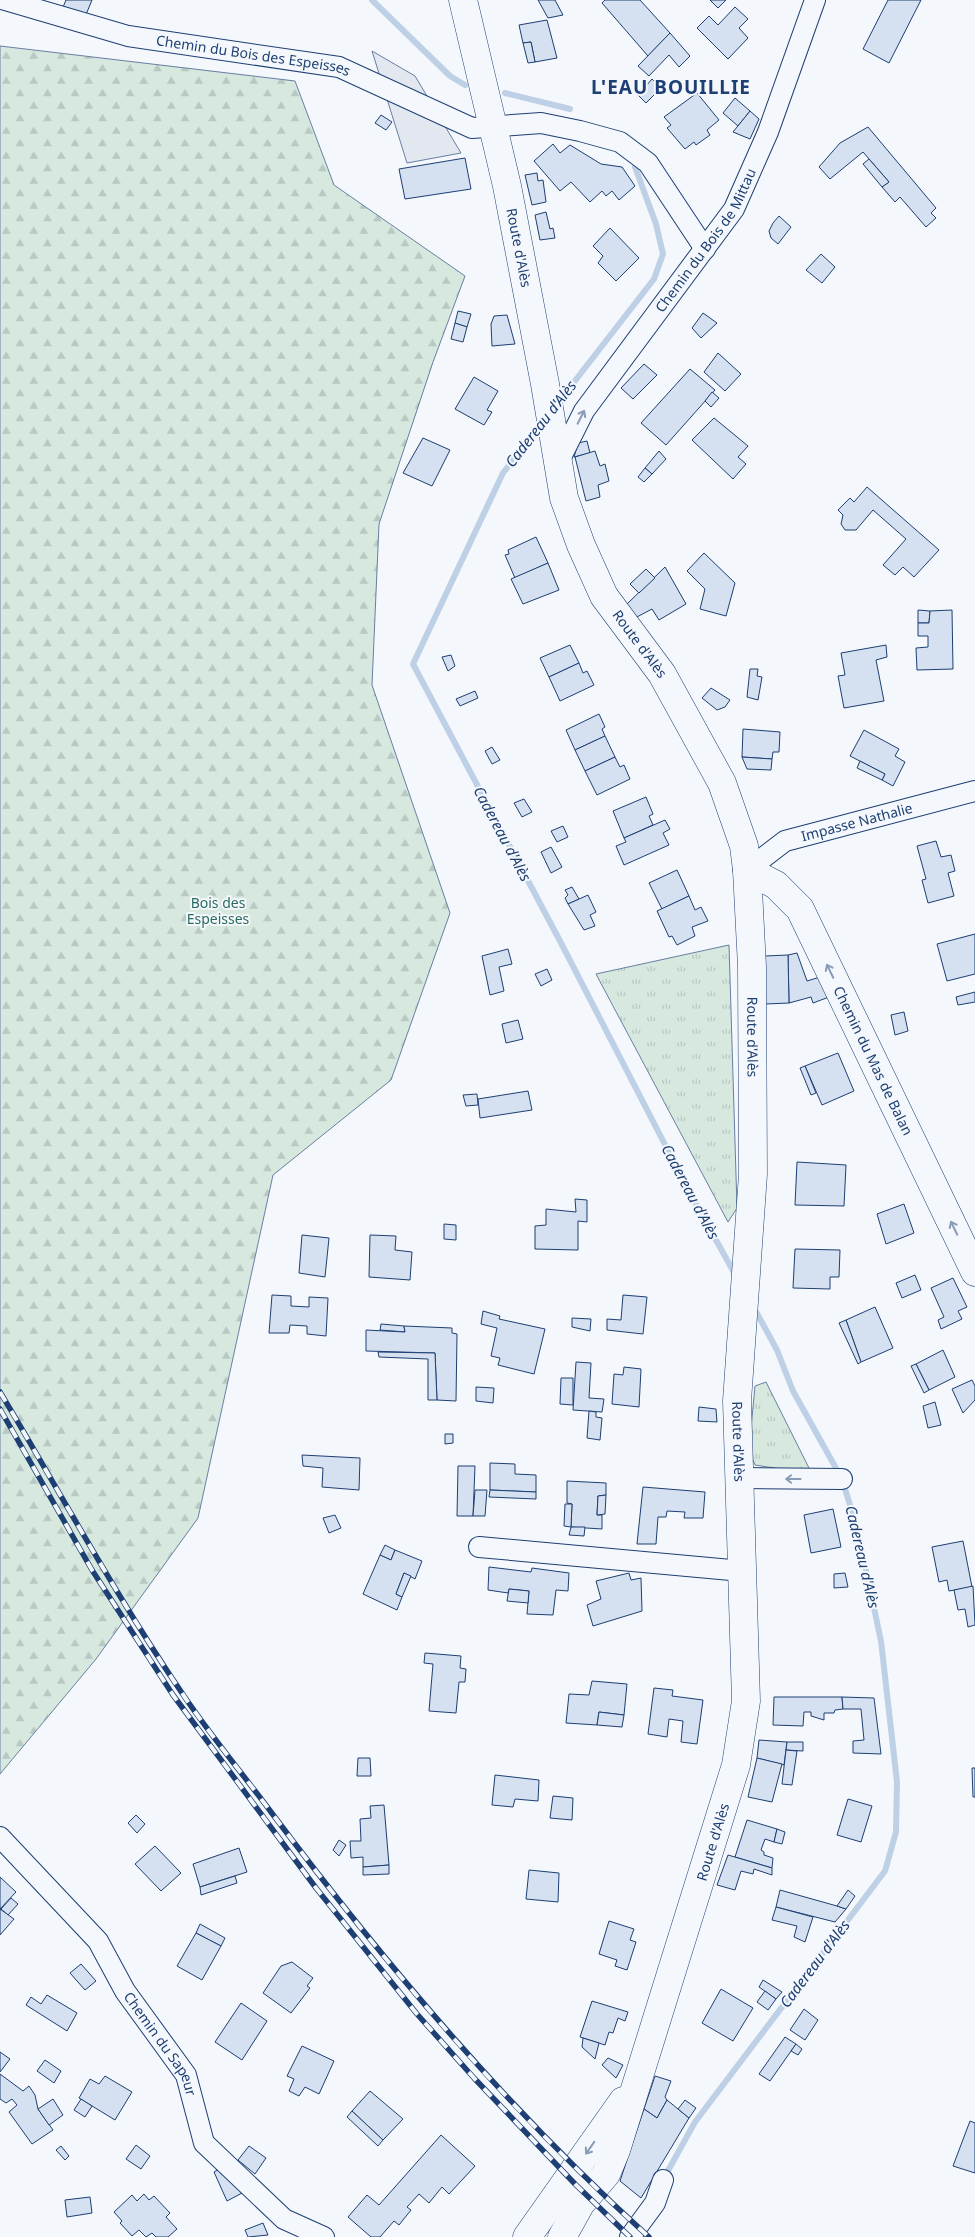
<svg xmlns="http://www.w3.org/2000/svg" width="975" height="2237" font-family="'Noto Sans',sans-serif">
<defs>
<pattern id="grass-tufts" width="24" height="20" patternUnits="userSpaceOnUse" patternTransform="scale(1.25)"><rect width="24" height="20" fill="#d7e8df"/><path d="M3 7l-1-3M5 7V3M7 7l1-3M15 17l-1-3M17 17v-4M19 17l1-3" fill="none" stroke="#b8c8c3"/></pattern>
<pattern id="forest-firs" width="22" height="20" patternUnits="userSpaceOnUse" patternTransform="scale(1.25)"><rect width="22" height="20" fill="#d7e8df"/><path d="M5 1l3.5 6h-7zM16 11l3.5 6h-7z" fill="#b8c8c3"/></pattern>
</defs>
<rect width="100%" height="100%" fill="#f4f7fb"/>
<g fill="url(#grass-tufts)" stroke="#687fa3">
<polygon points="729,945 737,1208 728,1222 596,974"/>
<polygon points="766,1382 812,1474 755,1465 749,1450 755,1386"/>
</g>
<polygon fill="url(#forest-firs)" stroke="#687fa3" points="0,46 295,81 334,185 465,276 433,362 379,524 372,685 450,913 391,1080 273,1175 198,1518 96,1659 0,1774"/>
<polygon fill="#e3e8f0" stroke="#687fa3" points="372,51 415,76 461,153 407,163"/>
<g fill="none" stroke-linecap="round" stroke-linejoin="round">
<g stroke="#bed0e5" stroke-width="6">
<polyline points="372,0 450,76 465,85"/>
<polyline points="505,93 570,109"/>
<polyline points="557,404 654,279 663,254 656,224 635,167"/>
<polyline points="543,422 503,473 413,664 560,941 692,1197 736,1276"/>
<polyline points="664,2178 695,2122 885,1871 896,1832 897,1782 881,1641 857,1528 842,1479 793,1391 777,1350 753,1306"/>
</g>
</g>
<g fill="#d5e0f0" stroke="#1d3f73">
<polygon points="66,0 92,0 85,17 61,12"/>
<polygon points="538,0 555,0 563,15 548,18"/>
<polygon points="605,0 640,0 670,33 648,56 602,3"/>
<polygon points="710,0 726,0 718,8"/>
<polygon points="888,0 921,0 889,63 863,49"/>
<polygon points="735,7 748,19 739,28 748,38 728,59 697,28 709,16 718,25"/>
<polygon points="547,20 557,58 535,62 531,42 523,43 519,25"/>
<polygon points="670,33 690,56 679,67 669,55 649,76 638,66"/>
<polygon points="531,42 535,62 528,63 523,43"/>
<polygon points="652,79 661,88 646,103 638,95"/>
<polygon points="697,93 719,120 707,130 710,135 696,145 694,142 685,149 667,128 671,125 664,117"/>
<polygon points="735,98 750,111 738,126 723,113"/>
<polygon points="750,111 759,119 750,139 733,132"/>
<polygon points="381,115 392,122 386,130 375,123"/>
<polygon points="868,127 936,208 931,213 936,218 926,227 900,197 895,202 882,187 889,182 863,152 830,179 819,167 840,143"/>
<polygon points="553,144 560,153 570,145 601,164 622,167 635,186 619,200 612,191 606,196 602,191 590,202 571,182 560,191 534,161"/>
<polygon points="465,158 471,189 405,199 399,169"/>
<polygon points="869,159 889,182 882,187 863,164"/>
<polygon points="537,173 538,181 543,180 546,202 532,205 525,175"/>
<polygon points="546,212 550,229 553,228 555,238 540,240 535,215"/>
<polygon points="779,216 791,227 778,244 771,238 769,231 773,223"/>
<polygon points="610,228 639,258 616,281 598,263 603,256 593,246"/>
<polygon points="821,254 835,267 822,283 806,270"/>
<polygon points="458,311 471,314 467,327 455,323"/>
<polygon points="703,313 717,323 701,338 692,328"/>
<polygon points="507,315 515,344 492,346 491,324 494,316"/>
<polygon points="455,323 467,327 463,342 451,339"/>
<polygon points="718,353 741,374 725,391 704,372"/>
<polygon points="644,364 657,375 633,399 621,388"/>
<polygon points="690,369 715,390 666,445 641,423"/>
<polygon points="474,377 498,391 487,410 492,412 484,425 455,409"/>
<polygon points="712,392 719,398 711,407 705,401"/>
<polygon points="714,418 748,446 738,457 746,464 733,479 692,440"/>
<polygon points="423,438 450,450 432,486 403,473"/>
<polygon points="587,441 590,453 574,457 578,443"/>
<polygon points="595,451 600,466 605,464 609,481 598,485 600,497 586,501 575,457"/>
<polygon points="659,451 666,459 652,474 645,468"/>
<polygon points="645,468 652,474 644,482 638,477"/>
<polygon points="867,487 939,550 914,577 903,567 895,575 883,565 906,539 873,510 856,530 845,530 841,524 843,515 838,510 850,498 854,502"/>
<polygon points="536,537 548,563 515,578 505,555 509,554 508,550"/>
<polygon points="704,553 735,583 726,616 700,609 705,589 687,571"/>
<polygon points="548,563 559,590 523,604 511,579"/>
<polygon points="665,567 686,604 659,620 652,609 635,618 626,605"/>
<polygon points="646,569 655,578 639,593 630,584"/>
<polygon points="918,610 930,611 929,623 918,623"/>
<polygon points="952,610 953,669 917,670 916,648 928,647 928,636 918,636 918,623 929,623 930,611"/>
<polygon points="570,645 579,663 549,677 540,658"/>
<polygon points="886,645 887,657 876,660 884,701 844,708 838,676 845,675 841,653"/>
<polygon points="451,655 455,666 448,671 442,657"/>
<polygon points="579,663 583,673 587,671 594,685 560,701 549,677"/>
<polygon points="750,669 758,669 757,676 762,677 758,700 747,697"/>
<polygon points="711,688 730,700 725,707 717,710 702,698"/>
<polygon points="475,691 478,698 460,706 456,699"/>
<polygon points="599,714 605,727 602,729 605,736 575,750 566,730"/>
<polygon points="743,729 780,732 779,752 773,752 772,759 742,757"/>
<polygon points="864,730 899,749 895,756 905,762 893,786 882,780 885,774 850,756"/>
<polygon points="605,736 615,757 585,771 575,750"/>
<polygon points="492,747 500,760 492,764 485,751"/>
<polygon points="615,757 620,767 624,765 630,779 597,795 585,771"/>
<polygon points="742,757 772,759 771,770 747,769"/>
<polygon points="860,761 885,774 882,780 857,768"/>
<polygon points="646,797 653,814 649,816 653,825 624,838 613,811"/>
<polygon points="524,799 532,812 522,817 514,803"/>
<polygon points="665,820 670,829 663,833 669,845 624,865 616,846 626,842 624,838"/>
<polygon points="563,826 568,837 557,842 551,831"/>
<polygon points="936,841 941,857 951,855 955,871 948,873 954,896 928,903 922,880 926,879 917,846"/>
<polygon points="551,847 562,867 551,873 541,852"/>
<polygon points="677,870 689,896 662,909 649,883"/>
<polygon points="572,887 579,899 568,904 565,898 568,895 565,890"/>
<polygon points="588,895 596,912 590,915 595,926 584,930 568,904"/>
<polygon points="689,896 695,910 701,907 708,921 692,927 695,936 677,945 672,936 669,937 657,911"/>
<polygon points="975,934 975,974 947,981 937,944"/>
<polygon points="508,949 512,964 499,967 504,991 490,995 482,956"/>
<polygon points="797,953 807,981 820,977 829,997 813,1003 811,997 789,1003 788,955"/>
<polygon points="788,955 789,1003 765,1004 765,956"/>
<polygon points="547,969 552,980 541,986 535,974"/>
<polygon points="975,992 975,1002 958,1005 956,997"/>
<polygon points="904,1012 908,1031 895,1035 891,1015"/>
<polygon points="518,1020 523,1039 506,1043 502,1024"/>
<polygon points="838,1053 854,1091 822,1105 805,1066"/>
<polygon points="805,1066 816,1093 811,1095 800,1068"/>
<polygon points="528,1091 532,1110 480,1118 478,1099"/>
<polygon points="477,1094 478,1105 466,1106 463,1095"/>
<polygon points="797,1162 846,1165 844,1206 795,1205"/>
<polygon points="575,1199 587,1200 587,1222 578,1221 578,1250 535,1249 535,1226 546,1225 546,1209 576,1212"/>
<polygon points="904,1204 914,1233 886,1244 877,1214"/>
<polygon points="444,1224 456,1225 456,1240 444,1239"/>
<polygon points="302,1235 329,1238 325,1277 299,1273"/>
<polygon points="370,1235 396,1236 395,1250 412,1252 410,1280 369,1277"/>
<polygon points="795,1249 840,1250 839,1277 830,1277 830,1289 793,1288"/>
<polygon points="915,1275 921,1290 902,1298 896,1283"/>
<polygon points="953,1278 967,1307 958,1311 962,1319 941,1329 938,1320 944,1317 931,1288"/>
<polygon points="272,1295 291,1296 291,1306 309,1307 309,1297 328,1298 326,1336 307,1334 307,1326 290,1325 289,1333 269,1333"/>
<polygon points="623,1295 647,1297 643,1334 607,1330 607,1319 621,1320"/>
<polygon points="875,1307 893,1348 861,1362 846,1320"/>
<polygon points="483,1311 500,1316 499,1319 545,1329 534,1374 498,1365 500,1358 491,1356 497,1328 481,1324"/>
<polygon points="572,1318 591,1319 590,1331 572,1327"/>
<polygon points="846,1320 861,1362 858,1364 839,1323"/>
<polygon points="381,1324 404,1326 405,1332 380,1330"/>
<polygon points="404,1326 452,1328 452,1333 457,1334 456,1401 437,1400 435,1353 366,1351 366,1330 405,1332"/>
<polygon points="943,1350 955,1377 929,1390 916,1364"/>
<polygon points="378,1352 435,1353 437,1400 428,1400 428,1359 379,1357"/>
<polygon points="576,1362 591,1363 589,1398 604,1399 602,1412 573,1410"/>
<polygon points="916,1364 929,1390 924,1393 911,1366"/>
<polygon points="624,1367 641,1369 639,1407 612,1404 614,1374 623,1375"/>
<polygon points="561,1378 573,1378 573,1405 560,1404"/>
<polygon points="972,1380 975,1386 975,1400 963,1413 952,1389"/>
<polygon points="476,1387 494,1388 493,1403 476,1401"/>
<polygon points="935,1402 941,1425 928,1428 923,1406"/>
<polygon points="699,1407 716,1409 717,1422 698,1421"/>
<polygon points="589,1411 596,1412 596,1417 602,1418 600,1440 587,1438"/>
<polygon points="445,1434 453,1434 453,1443 445,1444"/>
<polygon points="302,1455 360,1458 359,1490 322,1487 323,1468 303,1466"/>
<polygon points="490,1463 515,1464 515,1474 536,1475 536,1492 490,1490"/>
<polygon points="458,1466 475,1466 473,1516 457,1516"/>
<polygon points="567,1481 606,1483 606,1495 598,1496 597,1515 602,1515 602,1529 571,1527 572,1504 567,1503"/>
<polygon points="643,1487 705,1492 703,1518 684,1518 685,1512 667,1511 666,1517 658,1517 656,1544 637,1544"/>
<polygon points="475,1490 487,1490 485,1516 473,1516"/>
<polygon points="490,1490 536,1492 536,1499 489,1497"/>
<polygon points="606,1495 605,1514 597,1515 598,1496"/>
<polygon points="565,1504 572,1504 571,1527 564,1526"/>
<polygon points="833,1509 841,1547 811,1553 804,1515"/>
<polygon points="335,1515 341,1528 329,1533 323,1518"/>
<polygon points="571,1527 585,1527 584,1536 569,1535"/>
<polygon points="963,1541 972,1587 949,1591 947,1580 939,1582 932,1547"/>
<polygon points="385,1545 395,1550 391,1560 380,1555"/>
<polygon points="395,1550 422,1561 415,1579 404,1573 396,1594 402,1597 397,1610 363,1594 380,1555 391,1560"/>
<polygon points="489,1567 531,1572 532,1568 569,1573 568,1591 556,1590 553,1615 527,1614 529,1591 509,1589 508,1593 488,1590"/>
<polygon points="404,1573 411,1576 402,1597 396,1594"/>
<polygon points="629,1573 631,1580 641,1578 642,1611 593,1626 587,1605 601,1599 596,1581"/>
<polygon points="845,1573 848,1587 834,1588 834,1574"/>
<polygon points="973,1586 975,1625 968,1627 965,1609 958,1610 954,1590"/>
<polygon points="509,1589 529,1591 528,1603 507,1601"/>
<polygon points="425,1653 461,1656 460,1668 466,1669 465,1682 459,1682 456,1713 429,1711 433,1664 424,1663"/>
<polygon points="592,1681 627,1684 624,1715 599,1712 597,1725 566,1723 569,1694 589,1695"/>
<polygon points="654,1688 673,1690 672,1696 703,1700 697,1744 681,1742 683,1721 669,1719 667,1737 648,1734"/>
<polygon points="774,1697 842,1697 843,1709 835,1710 834,1713 824,1713 824,1720 811,1716 811,1712 804,1712 803,1726 773,1725"/>
<polygon points="842,1697 874,1698 881,1754 853,1753 853,1741 864,1740 861,1709 843,1709"/>
<polygon points="599,1712 624,1715 622,1727 597,1725"/>
<polygon points="759,1740 787,1742 784,1765 757,1758"/>
<polygon points="787,1742 803,1742 803,1751 786,1750"/>
<polygon points="786,1750 797,1751 792,1785 782,1784"/>
<polygon points="358,1758 370,1758 371,1776 357,1776"/>
<polygon points="757,1758 782,1764 772,1802 748,1797"/>
<polygon points="972,1768 975,1768 975,1797 973,1797"/>
<polygon points="495,1775 539,1780 538,1801 515,1799 513,1807 492,1805"/>
<polygon points="553,1796 573,1798 572,1820 550,1818"/>
<polygon points="848,1799 872,1806 861,1842 837,1835"/>
<polygon points="384,1805 389,1865 363,1867 363,1857 351,1858 350,1841 361,1841 360,1819 371,1818 370,1806"/>
<polygon points="136,1815 145,1824 137,1833 128,1823"/>
<polygon points="747,1820 777,1829 774,1842 765,1839 761,1850 764,1852 764,1855 773,1858 772,1868 735,1857"/>
<polygon points="777,1829 785,1832 782,1844 774,1842"/>
<polygon points="339,1840 346,1845 339,1856 333,1850"/>
<polygon points="155,1846 181,1873 161,1891 135,1864"/>
<polygon points="239,1848 247,1872 200,1887 193,1864"/>
<polygon points="728,1855 772,1868 772,1875 754,1869 753,1874 741,1871 735,1890 717,1885"/>
<polygon points="389,1865 389,1874 363,1875 363,1867"/>
<polygon points="529,1870 559,1873 558,1902 526,1899"/>
<polygon points="235,1876 237,1883 201,1895 200,1887"/>
<polygon points="0,1877 16,1892 0,1909"/>
<polygon points="780,1890 837,1906 846,1909 835,1922 776,1907"/>
<polygon points="848,1890 855,1896 846,1909 837,1906"/>
<polygon points="11,1898 18,1904 8,1915 1,1909"/>
<polygon points="776,1907 813,1917 805,1942 794,1937 797,1926 772,1920"/>
<polygon points="0,1909 14,1919 0,1935"/>
<polygon points="609,1921 634,1929 630,1940 636,1942 627,1970 615,1966 617,1960 599,1954"/>
<polygon points="200,1924 225,1938 221,1946 196,1933"/>
<polygon points="196,1933 221,1946 202,1980 177,1966"/>
<polygon points="292,1962 313,1978 307,1986 310,1988 291,2013 263,1993 281,1966"/>
<polygon points="81,1964 96,1981 85,1990 70,1973"/>
<polygon points="763,1980 782,1992 776,1999 759,1987"/>
<polygon points="721,1989 753,2008 733,2041 702,2023"/>
<polygon points="765,1991 776,1999 768,2010 757,2002"/>
<polygon points="47,1995 77,2013 67,2031 26,2005 31,1997 41,2004"/>
<polygon points="592,2001 628,2012 625,2021 618,2018 613,2033 609,2032 605,2045 580,2037"/>
<polygon points="241,2003 267,2021 242,2060 215,2042"/>
<polygon points="804,2009 818,2020 805,2040 790,2030"/>
<polygon points="785,2037 796,2044 770,2081 759,2074"/>
<polygon points="583,2038 599,2043 595,2059 582,2047"/>
<polygon points="796,2044 802,2049 798,2055 791,2051"/>
<polygon points="302,2046 334,2061 319,2094 305,2087 299,2096 289,2091 294,2079 287,2076"/>
<polygon points="0,2052 10,2059 0,2072"/>
<polygon points="608,2058 623,2065 616,2078 602,2065"/>
<polygon points="45,2060 61,2071 54,2083 37,2071"/>
<polygon points="0,2074 23,2091 29,2086 35,2095 38,2109 53,2130 32,2144 9,2112 17,2105 12,2099 6,2103 0,2099"/>
<polygon points="105,2076 132,2092 115,2120 79,2098 90,2079 99,2084"/>
<polygon points="655,2076 671,2081 665,2097 667,2100 657,2118 644,2109"/>
<polygon points="370,2091 403,2119 383,2140 352,2111"/>
<polygon points="53,2099 63,2115 49,2125 38,2109"/>
<polygon points="81,2099 92,2106 85,2117 74,2110"/>
<polygon points="667,2100 689,2118 641,2198 620,2181 644,2109 657,2118"/>
<polygon points="685,2100 696,2108 689,2118 678,2109"/>
<polygon points="352,2111 383,2140 378,2146 347,2117"/>
<polygon points="970,2121 975,2123 975,2173 953,2166"/>
<polygon points="441,2135 475,2166 449,2194 442,2187 429,2203 419,2194 407,2207 411,2210 399,2225 394,2221 380,2237 371,2237 348,2217 367,2195 379,2205"/>
<polygon points="136,2145 150,2156 141,2169 126,2159"/>
<polygon points="61,2146 69,2156 65,2160 56,2150"/>
<polygon points="249,2146 266,2158 255,2174 238,2160"/>
<polygon points="222,2167 244,2192 227,2201 214,2172"/>
<polygon points="144,2194 149,2200 154,2196 170,2213 166,2217 177,2229 168,2237 156,2237 152,2233 146,2237 139,2230 132,2236 120,2223 122,2221 114,2212 132,2195 137,2201"/>
<polygon points="90,2197 92,2213 67,2217 65,2200"/>
<polygon points="263,2223 268,2235 248,2237 245,2230"/>
</g>
<g fill="none" stroke-linecap="round" stroke-linejoin="round">
<g stroke="#1d3f73" stroke-width="22">
<g id="street">
<path id="s1" d="M5 0 128 36 339 67 472 128 541 123 580 131 620 142 648 163 705 249"/>
<path id="s2" d="M559 461 584 411 734 209 768 132 815 0"/>
<path id="s3" d="M747 870 785 841 975 791"/>
<polyline points="741,1478 842,1479"/>
<polyline points="479,1547 742,1571"/>
<path id="s4" d="M0 1837 98 1941 125 1991 186 2075 204 2143 284 2219 324 2237"/>
<polyline points="630,2237 655,2203 663,2180"/>
</g>
</g>
<g stroke="#1d3f73" stroke-width="29">
<g id="secondary">
<path id="s5" d="M463 0 507 186 545 384 564 498 581 545 604 596 662 674 722 783 744 846 747 870 752 967 753 1174 737 1401 746 1701 736 1765 616 2150 606 2174 581 2203 562 2237"/>
<path id="s6" d="M747 870 776 885 800 909 975 1272"/>
<polyline points="527,2237 623,2101"/>
</g>
</g>
<use href="#street" stroke="#f4f7fb" stroke-width="20"/>
<use href="#secondary" stroke="#f4f7fb" stroke-width="28"/>
<g stroke="#1d3f73" stroke-width="5.5">
<g id="rail">
<path d="M0 1392C61 1494 117 1598 184 1696 211 1736 242 1773 271 1812 384 1963 508 2110 649 2237"/>
<polyline points="0,1409 92,1570 173,1695 316,1888 417,2014 474,2078 575,2184 630,2237"/>
</g>
</g>
<use href="#rail" stroke="#f4f7fb" stroke-width="4" stroke-dasharray="11" stroke-linecap="butt"/>
</g>
<defs><path id="oneway-shaft" d="M-6 0H5M1.5-3L5.5 0L1.5 3" fill="none" stroke-width="1.6" stroke-linecap="round" stroke-linejoin="round" transform="scale(1.25)"/></defs>
<g stroke="#889bb7">
<use href="#oneway-shaft" transform="translate(581 417) rotate(-63)"/>
<use href="#oneway-shaft" transform="translate(830 971) rotate(-116)"/>
<use href="#oneway-shaft" transform="translate(954 1228) rotate(-116)"/>
<use href="#oneway-shaft" transform="translate(793 1479) rotate(-180)"/>
<use href="#oneway-shaft" transform="translate(590 2148) rotate(125)"/>
</g>
<g text-anchor="middle" stroke-width="4" stroke-linejoin="round" paint-order="stroke">
<g font-size="14" fill="#1d3f73" stroke="#f4f7fb">
<text dy="5" stroke="none"><textPath href="#s1" startOffset="255">Chemin du Bois des Espeisses</textPath></text>
<text dy="5" stroke="none"><textPath href="#s2" startOffset="266">Chemin du Bois de Mittau</textPath></text>
<text dy="5" stroke="none"><textPath href="#s5" startOffset="254">Route d'Alès</textPath></text>
<text dy="5" stroke="none"><textPath href="#s5" startOffset="674">Route d'Alès</textPath></text>
<text dy="5" stroke="none"><textPath href="#s3" startOffset="122">Impasse Nathalie</textPath></text>
<text dy="5" stroke="none"><textPath href="#s5" startOffset="1094">Route d'Alès</textPath></text>
<text dy="5" stroke="none"><textPath href="#s6" startOffset="235">Chemin du Mas de Balan</textPath></text>
<text dy="5" stroke="none"><textPath href="#s5" startOffset="1499">Route d'Alès</textPath></text>
<text transform="translate(713 1842) rotate(-73)" y="5">Route d'Alès</text>
<text dy="5" stroke="none"><textPath href="#s4" startOffset="264">Chemin du Sapeur</textPath></text>
</g>
<g font-size="14" fill="#2c6c60" stroke="#f4f7fb">
<text x="218" y="908">Bois des<tspan x="218" dy="16">Espeisses</tspan></text>
</g>
<g font-size="15" font-style="italic" fill="#1d3f73" stroke="#f4f7fb">
<text transform="translate(541 424) rotate(-52)" y="5">Cadereau d'Alès</text>
<text transform="translate(502 834) rotate(62)" y="5">Cadereau d'Alès</text>
<text transform="translate(690 1192) rotate(62)" y="5">Cadereau d'Alès</text>
<text transform="translate(862 1557) rotate(77)" y="5">Cadereau d'Alès</text>
<text transform="translate(815 1964) rotate(-53)" y="5">Cadereau d'Alès</text>
</g>
<g font-size="19" font-weight="bold" letter-spacing="1" fill="#1d3f73" stroke="#f4f7fb">
<text x="671" y="94">L'EAU BOUILLIE</text>
</g>
</g>
</svg>
